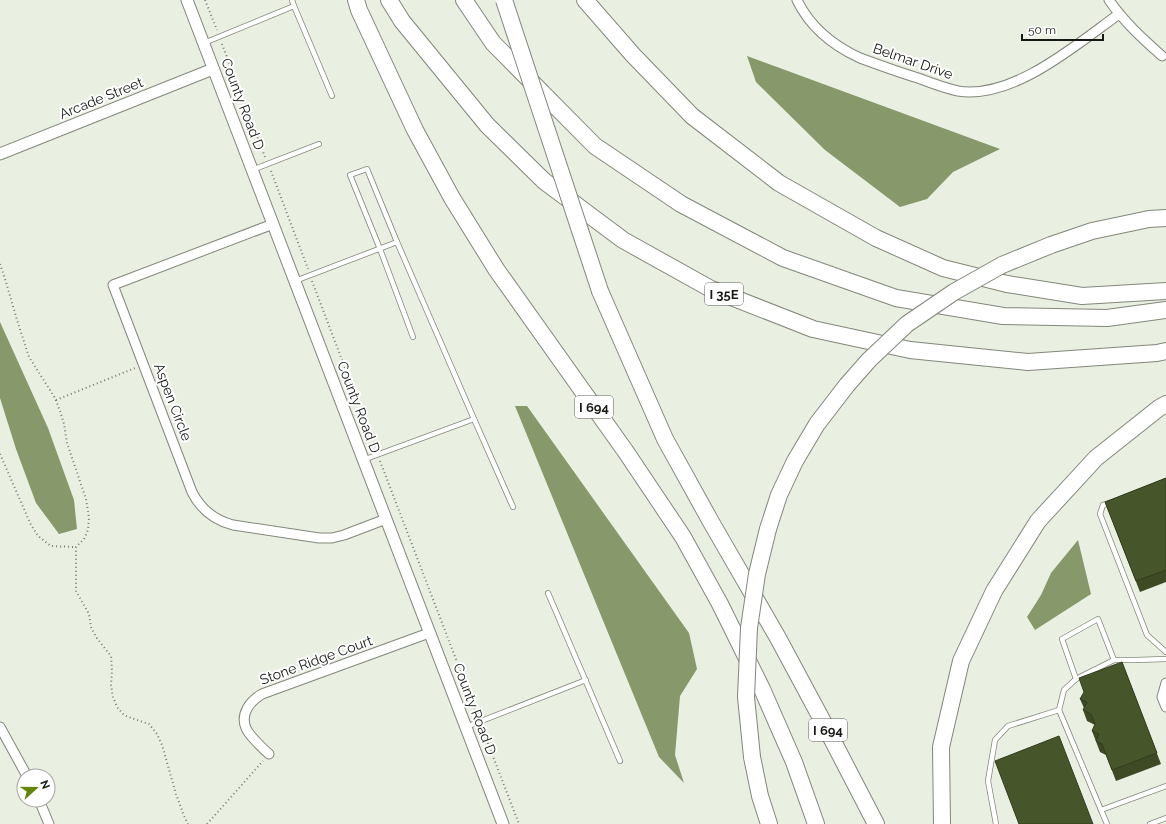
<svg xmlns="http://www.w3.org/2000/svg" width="1166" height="824" font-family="Raleway,sans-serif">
<rect width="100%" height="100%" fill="#e9efe1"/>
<g fill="#87986a">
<polygon points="747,56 1000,149 953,172 927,199 900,207 825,150 756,82"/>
<polygon points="0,322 48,428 74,500 77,529 59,534 36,503 16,449 0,398"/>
<polygon points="515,406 527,406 689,633 697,669 680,696 675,755 684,783 659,757"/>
<polygon points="1078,540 1091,594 1035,630 1027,617 1041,595 1051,573"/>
</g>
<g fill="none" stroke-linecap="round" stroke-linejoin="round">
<g stroke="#82877a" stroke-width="6">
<g id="service">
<polyline points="294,6 332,96"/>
<polyline points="204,43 294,6 292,0"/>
<polyline points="252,170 319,144"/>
<polyline points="397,242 367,169 350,175 380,249 413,337"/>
<polyline points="295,281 397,242 474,419 363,460"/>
<polyline points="474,419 513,507"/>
<polyline points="1110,503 1103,505 1100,514 1147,635 1166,652"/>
<polyline points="548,593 620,761"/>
<polyline points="1166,659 1136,660 1114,660 1098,619 1062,639 1076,679 1064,690 1059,710 1101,810 1166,786"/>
<polyline points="1076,679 1114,660"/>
<polyline points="466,727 586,680"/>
<polyline points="1101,810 1107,824"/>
<polyline points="996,824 988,781 995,740 1008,726 1059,710"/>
<polyline points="1150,824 1166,818"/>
</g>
</g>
<g stroke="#82877a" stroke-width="11">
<g id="minor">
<path d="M797 0C810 27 834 46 860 58 879 65 898 72 918 78 931 83 944 88 958 91 1013 100 1077 44 1119 14"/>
<path d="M1109 0C1124 22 1143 39 1162 56"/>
<path d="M273 224 113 285 192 492C201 510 214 520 233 525L319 538H332L344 535 386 519"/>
<polyline points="1166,683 1162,697 1166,707"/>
<polyline points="0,727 27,776"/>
<path d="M269 754C263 749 248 734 246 728 240 714 250 701 262 694L429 633"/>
<polyline points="39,800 49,824"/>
</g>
</g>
<g stroke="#82877a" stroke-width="13">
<g id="tertiary">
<polyline points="187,0 503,824"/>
<polyline points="0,154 213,69"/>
</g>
</g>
<g stroke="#82877a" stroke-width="18">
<g id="motorway">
<polyline points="356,0 359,10 415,130 452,198 496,269 626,452 683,537 720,604 762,689 794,762 816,824"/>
<polyline points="389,0 402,21 487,125 544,181 623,240 711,289 813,329 910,350 1028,362 1157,353 1166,351"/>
<polyline points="464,0 493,43 595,146 681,204 783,258 896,298 1003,316 1107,318 1166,310"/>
<polyline points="585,0 633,55 692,116 779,183 876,238 943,268 1007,284 1082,296 1166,291"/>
<polyline points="1002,265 1051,245 1092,231 1149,219 1166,218"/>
<polyline points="600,291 665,439 711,522 778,638 821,718 876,824"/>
<polyline points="768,529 779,495 795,461 817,424 847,385"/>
<polyline points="752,757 760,796 769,824"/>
<polyline points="942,824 941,747 961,661 994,591 1038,521 1096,458 1159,408 1166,404"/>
</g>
</g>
<g stroke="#7a7e74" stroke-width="2" stroke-dasharray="1 3" stroke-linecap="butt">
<polyline points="205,0 217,30"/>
<polyline points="222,44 265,157"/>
<polyline points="271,171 308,269"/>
<polyline points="0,264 6,282 17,320 29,357 55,398 60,411 64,424 67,443 86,499 89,518 88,530 84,539 76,547 76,591 89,614 91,627 96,637 111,656 112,671 111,685 113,697 117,707 124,715 131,718 149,724 157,734 162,745 176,794 184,816 188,824"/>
<polyline points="312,281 375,447"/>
<polyline points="56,400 135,368"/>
<polyline points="0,454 31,525 38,536 51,546 75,547"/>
<polyline points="380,461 477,714"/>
<polyline points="482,728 519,824"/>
<polyline points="207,824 263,761"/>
</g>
<use href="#service" stroke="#fff" stroke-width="4.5"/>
<use href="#minor" stroke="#fff" stroke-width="9"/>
<use href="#tertiary" stroke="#fff" stroke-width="11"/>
<use href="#motorway" stroke="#fff" stroke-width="16"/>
<g stroke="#82877a" stroke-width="18" stroke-linecap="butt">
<g id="motorway-bridge">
<polyline points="504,0 600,291"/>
<polyline points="847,385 869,360 907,324 954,292 1002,265"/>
<polyline points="752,757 746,697 749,628 757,574 768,529"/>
</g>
</g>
<use href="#motorway-bridge" stroke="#fff" stroke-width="16"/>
</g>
<g fill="#3d4a24">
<polygon points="1166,478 1166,582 1140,592 1105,502"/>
<polygon points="1122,662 1161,764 1116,781 1106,755 1100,752 1092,731 1095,725 1087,721 1083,710 1084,708 1080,699"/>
</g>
<g fill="#47562a" stroke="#323c1d">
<polygon points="1166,478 1166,570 1136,581 1105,502"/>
<polygon points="1122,662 1157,753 1112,770 1102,744 1096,741 1099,734 1092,731 1095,724 1091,714 1083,710 1087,702 1080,699 1084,692 1079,678"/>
<polygon points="1059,736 1093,824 1019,824 995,761"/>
</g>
<g text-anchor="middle" stroke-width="4" stroke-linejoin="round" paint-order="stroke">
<g fill="#fff" stroke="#5c5e5a" stroke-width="1">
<rect x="705" y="283" width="38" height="22" rx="3"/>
<rect x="575" y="396" width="38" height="22" rx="3"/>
<rect x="809" y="719" width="38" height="22" rx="3"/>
</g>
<g font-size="13" font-weight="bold" fill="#161913">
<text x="724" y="299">I 35E</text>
<text x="594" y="412">I 694</text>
<text x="828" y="735">I 694</text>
</g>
<g font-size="14" fill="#161913" stroke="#fff">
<text transform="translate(913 61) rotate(19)" y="5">Belmar Drive</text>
<text transform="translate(101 98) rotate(-22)" y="5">Arcade Street</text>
<text transform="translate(243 104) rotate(69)" y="5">County Road D</text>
<text transform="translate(173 402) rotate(69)" y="5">Aspen Circle</text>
<text transform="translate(359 407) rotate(69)" y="5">County Road D</text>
<text transform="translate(316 660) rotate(-20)" y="5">Stone Ridge Court</text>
<text transform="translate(475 709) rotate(69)" y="5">County Road D</text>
</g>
</g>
<g transform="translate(36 788) rotate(69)"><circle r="19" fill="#ffffff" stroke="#a2a3a1"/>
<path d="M0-3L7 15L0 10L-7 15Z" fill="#648500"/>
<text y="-6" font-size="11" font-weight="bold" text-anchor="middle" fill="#161913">N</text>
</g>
<path d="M1022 34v6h81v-6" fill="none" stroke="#161913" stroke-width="2"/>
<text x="1028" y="34" font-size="12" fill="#161913" stroke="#ffffff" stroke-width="3" paint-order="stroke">50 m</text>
</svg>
